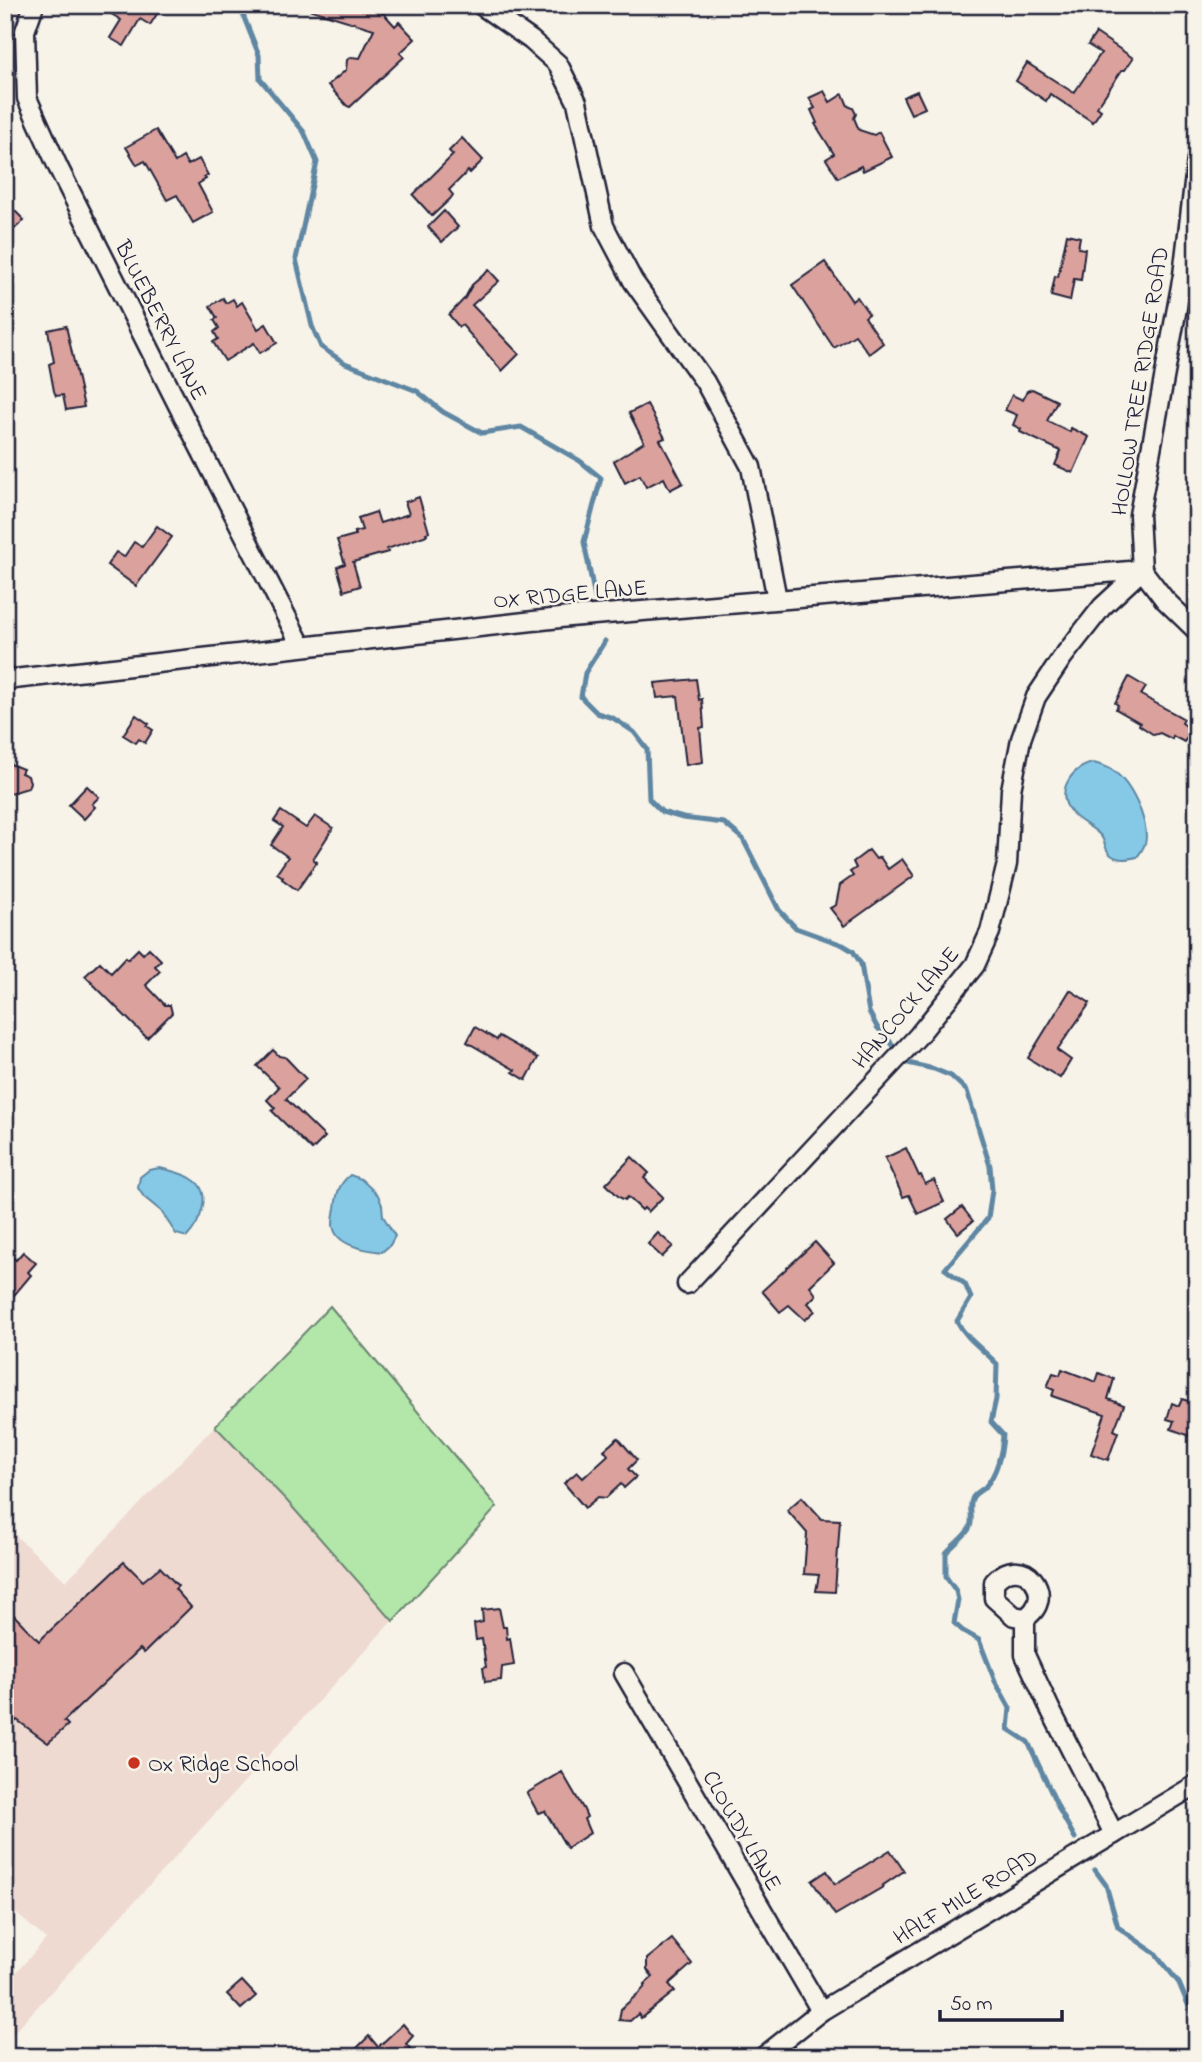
<svg xmlns="http://www.w3.org/2000/svg" width="1202" height="2062" font-family="'Indie Flower',sans-serif">
<rect width="100%" height="100%" fill="#f7f3e8"/>
<filter id="ink" filterUnits="userSpaceOnUse"><feTurbulence type="fractalNoise" baseFrequency=".0143" numOctaves="2"/><feDisplacementMap in="SourceGraphic" scale="14" xChannelSelector="R" yChannelSelector="G"/><feConvolveMatrix kernelMatrix="1 2 1 2 8 2 1 2 1" color-interpolation-filters="sRGB"/></filter>
<g filter="url(#ink)">
<polygon fill="#efdad2" points="330,1306 497,1507 5,2042 5,1985 46,1939 5,1904 5,1526 66,1581"/>
<polygon fill="#b2e7a9" stroke="#6a8472" stroke-width="2" points="330,1306 497,1507 393,1621 287,1501 215,1426"/>
<g fill="#86c9e7" stroke="#5e86a2" stroke-width="2">
<path d="M1094 763C1101 765 1109 767 1115 772 1131 785 1146 816 1146 837 1146 845 1142 851 1137 857 1128 859 1119 861 1111 855 1104 850 1106 842 1101 836 1092 826 1079 822 1071 812 1054 792 1072 766 1094 763Z"/>
<path d="M160 1168C171 1171 183 1173 192 1179 214 1192 200 1223 187 1237L176 1234 161 1211 144 1197 138 1188 140 1177 149 1170Z"/>
<path d="M350 1175 361 1179 378 1195 382 1205 383 1216 395 1236 390 1245 382 1252C366 1250 335 1246 333 1225 333 1220 334 1213 335 1208 337 1193 338 1185 350 1175Z"/>
</g>
<g fill="none" stroke-linecap="round" stroke-linejoin="round">
<g stroke="#5e86a2" stroke-width="5">
<polyline points="239,5 259,55 260,79 304,132 317,162 296,259 312,326 321,347 345,363 417,391 443,412 482,433 521,427 580,461 601,478 584,542 595,598"/>
<polyline points="605,641 585,673 581,697 597,713 613,718 634,732 647,749 649,799 662,812 683,818 724,823 743,839 779,910 796,928 843,945 853,951 861,964 869,1012 877,1027 893,1045"/>
<path d="M908 1063 934 1069 951 1076 967 1091 990 1166 992 1190 988 1218 945 1269 965 1284 971 1298 957 1321C966 1339 983 1349 997 1364L996 1399 991 1422 1003 1435C1002 1452 997 1474 985 1487 981 1491 976 1492 973 1497 967 1507 975 1519 969 1529 964 1537 953 1545 946 1553V1577L956 1591 958 1600 954 1623 963 1631 979 1640 995 1681 1010 1708 1008 1729 1028 1742 1060 1811 1075 1838"/>
<polyline points="1095,1870 1106,1885 1118,1927 1156,1954 1179,1983 1192,2014 1192,2044 1197,2054"/>
</g>
</g>
<g fill="#dba19d" stroke="#22223b" stroke-width="2">
<polygon points="97,5 148,5 147,8 157,14 150,25 140,19 124,46 110,38 121,20"/>
<polygon points="305,5 350,5 364,10 369,5 376,5 395,26 399,22 415,39 400,53 404,57 350,107 347,106 328,85 346,70 347,60 351,57 360,58 374,29 305,8"/>
<polygon points="1096,33 1133,58 1125,70 1122,70 1097,107 1101,110 1093,122 1050,94 1046,101 1016,81 1027,63 1074,93 1101,53 1088,45"/>
<polygon points="824,91 830,102 843,94 848,106 853,108 856,114 854,118 859,130 874,135 879,132 892,157 863,171 861,166 838,178 826,159 834,154 815,124 817,123 811,110 815,108 809,98"/>
<polygon points="917,91 925,108 911,114 903,97"/>
<polygon points="156,130 175,162 183,157 188,165 199,159 208,175 204,177 206,179 198,184 213,212 193,223 177,195 167,200 145,161 137,165 126,147"/>
<polygon points="462,138 483,160 470,173 468,171 449,190 453,195 450,199 432,216 413,195 453,155 449,151"/>
<polygon points="5,201 24,220 5,238"/>
<polygon points="444,211 458,227 442,242 428,227"/>
<polygon points="1067,234 1080,237 1078,248 1085,249 1081,280 1074,279 1070,301 1051,296 1055,276 1058,277"/>
<polygon points="825,262 852,301 857,297 869,314 865,317 883,343 869,354 855,335 834,348 792,285"/>
<polygon points="489,270 499,281 472,305 519,354 502,371 462,325 459,327 449,315 465,298 472,285"/>
<polygon points="223,298 226,303 233,299 237,306 242,302 258,329 266,324 277,343 260,353 254,343 225,361 213,342 218,339 214,332 219,328 214,320 217,318 210,306"/>
<polygon points="66,326 84,407 66,410 63,395 56,396 54,391 49,364 54,362 48,330"/>
<polygon points="1032,389 1057,401 1047,421 1070,432 1071,428 1089,437 1073,473 1055,465 1061,451 1020,432 1021,429 1013,425 1017,415 1005,410 1012,395 1023,400 1027,391"/>
<polygon points="647,404 665,438 660,440 683,483 670,490 664,478 646,487 640,475 625,483 614,461 644,442 629,413"/>
<polygon points="419,497 429,532 426,533 427,535 387,549 388,552 353,562 360,586 344,591 337,567 345,564 337,540 355,535 354,532 362,530 358,518 376,512 380,523 409,514 405,502"/>
<polygon points="157,526 172,537 136,586 107,565 116,552 124,557 134,542 142,547"/>
<polygon points="1129,677 1146,687 1141,695 1184,719 1182,723 1192,730 1184,742 1173,736 1172,739 1160,733 1154,735 1139,725 1140,723 1116,709 1118,705 1115,703"/>
<polygon points="696,679 699,700 702,699 704,727 700,728 703,762 686,765 678,696 657,698 655,683"/>
<polygon points="136,715 149,724 147,726 153,730 145,743 139,739 136,743 123,735"/>
<polygon points="5,762 23,769 21,773 28,776 30,782 28,788 5,795"/>
<polygon points="87,786 99,797 92,804 95,807 84,819 69,805"/>
<polygon points="281,811 306,828 315,816 333,828 313,859 317,862 297,890 282,879 283,877 277,873 288,857 271,845 283,827 274,821"/>
<polygon points="869,850 876,859 880,857 888,869 902,859 914,876 844,926 830,908 836,905 840,885 853,876 850,872 856,868 853,862"/>
<polygon points="149,948 161,960 155,966 160,971 146,985 165,1005 170,1005 172,1013 147,1038 85,976 100,962 111,973 126,957 128,959 138,949 143,954"/>
<polygon points="1070,990 1090,1003 1057,1050 1071,1060 1060,1078 1028,1058"/>
<polygon points="475,1027 497,1040 499,1036 538,1058 526,1080 513,1072 515,1070 467,1042"/>
<polygon points="273,1050 279,1056 285,1057 306,1079 286,1099 325,1137 312,1150 272,1111 275,1108 267,1100 279,1087 257,1066"/>
<polygon points="906,1148 919,1176 921,1175 925,1184 934,1180 944,1202 918,1214 909,1195 903,1197 885,1158"/>
<polygon points="632,1157 649,1173 644,1178 663,1197 648,1212 644,1208 642,1210 628,1197 625,1200 619,1197 606,1184"/>
<polygon points="962,1207 973,1221 958,1233 947,1219"/>
<polygon points="658,1233 673,1246 662,1257 648,1244"/>
<polygon points="815,1242 834,1263 810,1286 816,1295 808,1303 815,1311 805,1320 789,1305 780,1312 762,1291"/>
<polygon points="5,1251 16,1260 23,1252 36,1263 28,1272 31,1275 5,1306"/>
<polygon points="1062,1369 1096,1382 1099,1373 1114,1379 1108,1399 1124,1405 1114,1430 1118,1432 1108,1460 1091,1454 1105,1414 1052,1396 1054,1390 1047,1387 1053,1373 1060,1375"/>
<polygon points="1182,1399 1197,1404 1197,1416 1190,1436 1171,1429 1174,1421 1167,1419 1172,1403 1179,1406"/>
<polygon points="618,1438 637,1460 628,1469 636,1477 624,1488 621,1484 606,1498 598,1497 585,1508 564,1483 577,1472 583,1478 608,1455 604,1450"/>
<polygon points="802,1497 822,1519 840,1520 835,1592 816,1591 819,1575 804,1574 807,1533 787,1510"/>
<polygon points="124,1562 143,1581 160,1567 178,1586 175,1589 191,1607 144,1653 140,1649 64,1721 68,1725 48,1743 17,1720 5,1731 5,1606 39,1641"/>
<polygon points="499,1608 503,1627 506,1627 507,1639 510,1638 514,1665 502,1667 501,1680 485,1682 483,1668 486,1667 482,1639 476,1640 474,1624 483,1622 482,1610"/>
<polygon points="562,1772 584,1810 587,1817 584,1819 590,1833 567,1848 545,1811 538,1813 527,1793"/>
<polygon points="890,1850 904,1871 882,1886 883,1887 835,1915 812,1881 827,1871 835,1884"/>
<polygon points="672,1939 692,1964 669,1984 675,1991 641,2018 638,2014 630,2021 619,2020 621,2009 641,1991 646,1985 645,1984 653,1977 647,1970 647,1959"/>
<polygon points="242,1981 256,1996 241,2009 227,1994"/>
<polygon points="403,2024 413,2036 406,2044 418,2057 348,2057 369,2036 378,2047"/>
</g>
<g fill="none" stroke-linecap="round" stroke-linejoin="round">
<g stroke="#22223b" stroke-width="23">
<g id="street">
<polyline points="34,5 25,31 27,98 58,167 180,409 301,645"/>
<polyline points="481,5 531,40 558,64 577,102 604,226 633,281 705,382 751,467 777,599"/>
<polyline points="1197,159 1183,275 1139,515 1142,570 1165,600 1197,631"/>
<polyline points="5,680 569,617 1142,570"/>
<polyline points="687,1284 918,1036 975,965 990,932 1007,864 1011,790 1021,739 1036,697 1062,658 1102,607 1142,570"/>
<path d="M1025 1618C1059 1597 1023 1549 994 1582V1598L1014 1616 1025 1618V1655L1050 1709 1114 1834"/>
<polyline points="624,1673 821,2011"/>
<polyline points="763,2057 821,2011 1197,1784"/>
</g>
</g>
<use href="#street" stroke="#f7f3e8" stroke-width="18"/>
</g>
</g>
<circle fill="#c8321e" stroke="#f7f3e8" stroke-width="2.5" cx="134" cy="1763" r="7"/>
<g text-anchor="middle" stroke-width="5" stroke-linejoin="round" paint-order="stroke">
<g font-size="23" fill="#22223b" stroke="#f7f3e8">
<text transform="translate(162 320) rotate(63)" y="8">BLUEBERRY LANE</text>
<text transform="translate(1139 381) rotate(-81)" y="8">HOLLOW TREE RIDGE ROAD</text>
<text transform="translate(570 593) rotate(-5)" y="8">OX RIDGE LANE</text>
<text transform="translate(905 1007) rotate(-50)" y="8">HANCOCK LANE</text>
<text transform="translate(743 1830) rotate(60)" y="8">CLOUDY LANE</text>
<text transform="translate(965 1896) rotate(-31)" y="8">HALF MILE ROAD</text>
</g>
<g font-size="23" fill="#22223b" stroke="#f7f3e8" text-anchor="start">
<text x="148" y="1771">Ox Ridge School</text>
</g>
</g>
<rect width="1202" height="2062" fill="none" stroke="#f7f3e8" stroke-width="28"/>
<rect x="14" y="14" width="1174" height="2034" fill="none" stroke="#22223b" stroke-width="2.5" filter="url(#ink)"/>
<path d="M940 2010v10h122v-10" fill="none" stroke="#22223b" stroke-width="3.5"/>
<text x="950" y="2010" font-size="21" fill="#22223b" stroke="#f7f3e8" stroke-width="5" paint-order="stroke">50 m</text>
</svg>
